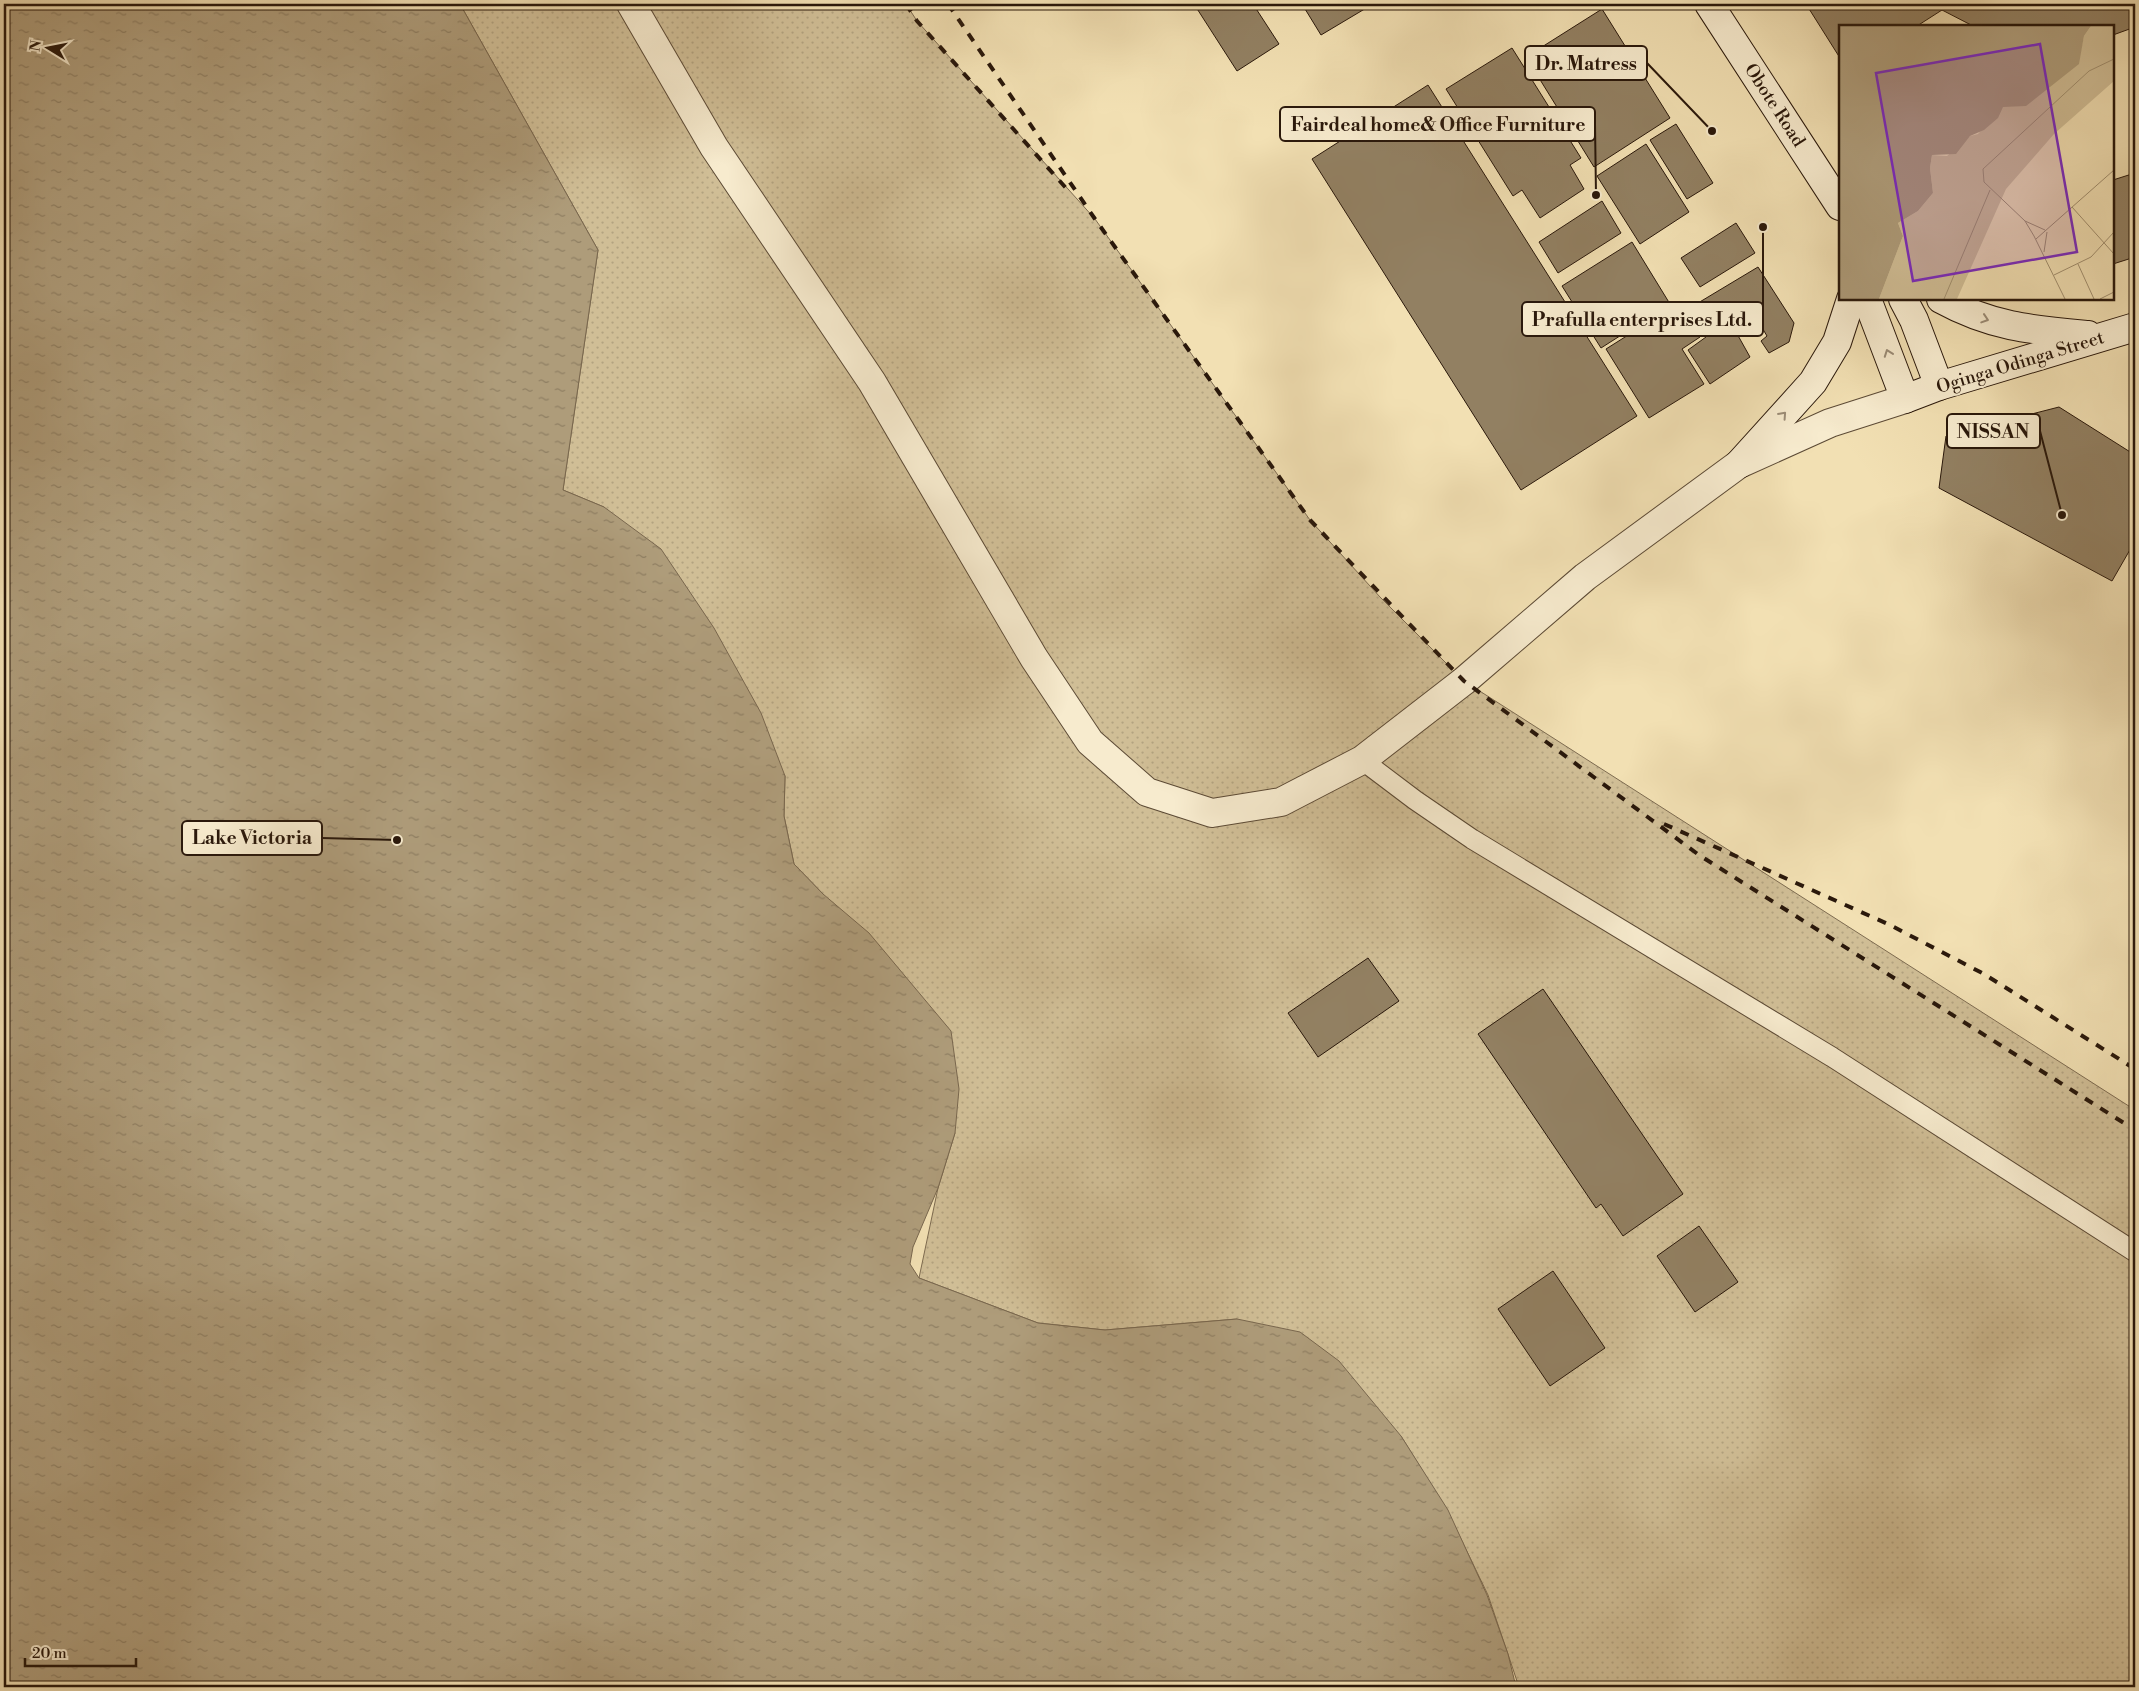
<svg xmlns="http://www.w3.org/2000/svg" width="2139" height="1691" font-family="'Libre Bodoni',serif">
<defs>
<pattern id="grass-dots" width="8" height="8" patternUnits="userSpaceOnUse" patternTransform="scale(1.25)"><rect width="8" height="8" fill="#d0be96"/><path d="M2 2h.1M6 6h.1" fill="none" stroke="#b3a380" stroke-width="1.8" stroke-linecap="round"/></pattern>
<pattern id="water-ripples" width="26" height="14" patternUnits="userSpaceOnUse" patternTransform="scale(1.25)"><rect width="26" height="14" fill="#ae9c7a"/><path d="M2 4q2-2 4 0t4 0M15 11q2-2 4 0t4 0" fill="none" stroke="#8e7e62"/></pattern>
</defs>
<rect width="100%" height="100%" fill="#f2e0b3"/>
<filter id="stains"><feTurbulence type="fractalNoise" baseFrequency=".004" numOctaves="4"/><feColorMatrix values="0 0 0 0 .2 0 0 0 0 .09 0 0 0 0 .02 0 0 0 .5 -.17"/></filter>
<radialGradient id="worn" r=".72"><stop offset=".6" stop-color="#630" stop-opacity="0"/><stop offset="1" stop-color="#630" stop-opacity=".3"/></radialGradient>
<polygon fill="url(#grass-dots)" stroke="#7d6b50" points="460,4 906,4 917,21 1095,219 1310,520 1380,597 1464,681 2135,1110 2135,1687 1519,1687 1488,1595 1447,1510 1401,1436 1237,1319 1105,1330 1038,1323 919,1278 938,1188 955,1133 823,894 794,864 784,816 785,776 604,507 563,490 598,250"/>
<polygon fill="url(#water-ripples)" stroke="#79674e" points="4,4 460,4 598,250 563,490 604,507 661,549 714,628 761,713 785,776 784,816 794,864 823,894 869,933 951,1031 959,1089 955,1133 938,1188 913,1247 910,1264 919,1278 1038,1323 1105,1330 1237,1319 1300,1332 1339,1361 1401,1436 1448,1510 1487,1595 1508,1654 1516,1687 4,1687"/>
<g fill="#928062" stroke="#2a180b">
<polygon points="1194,4 1253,4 1279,44 1237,71"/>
<polygon points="1302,4 1373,4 1321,35"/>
<polygon points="1806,4 1938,4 1942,10 1917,26 1840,26 1840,58"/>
<polygon points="1938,4 2135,4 2135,27 2113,35 2113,26 1973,26 1942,10"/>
<polygon points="1602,9 1670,118 1594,167 1526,57"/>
<polygon points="1512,48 1581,158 1570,165 1584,189 1540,218 1522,190 1513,196 1446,89"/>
<polygon points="1428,85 1637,416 1521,490 1312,159"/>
<polygon points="1676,124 1713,183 1687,199 1650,140"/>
<polygon points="1646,144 1689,212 1640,244 1597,176"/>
<polygon points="2135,173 2135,257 2113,264 2113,180"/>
<polygon points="1602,201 1621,233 1558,273 1539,242"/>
<polygon points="1736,223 1755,253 1700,287 1681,258"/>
<polygon points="1632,242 1670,304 1601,348 1562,286"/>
<polygon points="1758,267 1794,323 1789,342 1769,353 1761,341 1767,336 1758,321 1736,332 1750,357 1710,384 1688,350 1706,337 1688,309"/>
<polygon points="1679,303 1700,337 1682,349 1704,384 1649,418 1606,349"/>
<polygon points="2059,407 2135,455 2135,541 2112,581 1939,488 1946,436"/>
<polygon points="1368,958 1399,1001 1318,1057 1288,1013"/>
<polygon points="1543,989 1683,1194 1623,1236 1601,1204 1596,1208 1478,1034"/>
<polygon points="1699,1226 1738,1282 1695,1312 1657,1256"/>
<polygon points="1553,1271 1605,1348 1550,1386 1498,1309"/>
</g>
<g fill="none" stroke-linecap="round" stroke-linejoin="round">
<g stroke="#5c4a35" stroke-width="21">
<polyline id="lane" points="1362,760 1415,800 1472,839 1832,1057 2135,1252"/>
</g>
<g stroke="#5c4a35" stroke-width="30">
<polyline id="street" points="631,4 714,147 872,382 1034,658 1090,742 1147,792 1212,813 1281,802 1362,760 1464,681 1585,577 1739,464 1830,423 1905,399"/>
</g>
<g stroke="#2a180b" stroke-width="30">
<g id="secondary">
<polyline points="1709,4 1840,206"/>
<polyline points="1867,299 1905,399 1939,386 2135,327"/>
<polyline points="1903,299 1914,320 1939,386"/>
<path d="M1941 299C1992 327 2032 330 2088 335"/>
<polyline points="1739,464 1813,382 1837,342 1851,299"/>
</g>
</g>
<use href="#lane" stroke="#f7ebce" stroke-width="19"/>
<use href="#street" stroke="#f7ebce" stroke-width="28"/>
<use href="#secondary" stroke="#f7ebce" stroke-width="28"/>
<g stroke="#2a180b" stroke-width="4" stroke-dasharray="9 9" stroke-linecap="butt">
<polyline points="906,4 917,21 1066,188"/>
<polyline points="948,4 1095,219 1310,520 1464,681 1699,855 2135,1130"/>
<polyline points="1664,824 1888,924 1984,974 2135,1069"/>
</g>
</g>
<defs><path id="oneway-chevron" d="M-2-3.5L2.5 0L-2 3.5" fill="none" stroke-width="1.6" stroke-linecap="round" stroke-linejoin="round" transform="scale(1.25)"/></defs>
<g stroke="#9b8c76">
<use href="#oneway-chevron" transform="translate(1985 319) rotate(18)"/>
<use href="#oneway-chevron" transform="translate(1888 353) rotate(-110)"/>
<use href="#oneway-chevron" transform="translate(1783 415) rotate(-48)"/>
</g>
<g text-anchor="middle" stroke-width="4" stroke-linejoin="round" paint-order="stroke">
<g font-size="18" fill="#2a180b" stroke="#f7ebce">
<text transform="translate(1775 105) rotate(57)" y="6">Obote Road</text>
<text transform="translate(2020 362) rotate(-17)" y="6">Oginga Odinga Street</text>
</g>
</g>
<g transform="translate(1839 25)">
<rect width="275" height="275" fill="#f2e0b3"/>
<path d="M252 1H275V56L215 109 167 164 118 274H40L64 211 59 198 79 186 94 168 91 143 93 130 108 131 131 111 139 109 163 82 239 39 245 11Z" fill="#d0be96"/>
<path d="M0 1H252L245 11 240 39 187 81 164 82 159 93 145 105 131 111 117 129 93 130 91 143 94 168 79 186 59 198 64 211 40 274H0Z" fill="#ae9c7a"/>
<path fill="none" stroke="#a29070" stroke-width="1" d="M233 182 275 229M186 196 206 205M195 211 186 196 145 157 144 144 250 46 275 34M195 211 226 274M197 214 275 145M205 227 208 207M239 239 255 274M215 250 252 232 275 207M105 274 151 165M261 274 275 267"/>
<path fill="#7b2cbf" fill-opacity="0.15" stroke="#7b2cbf" stroke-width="2.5" d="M201 19 238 227 74 256 37 48Z"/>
<rect width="275" height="275" fill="none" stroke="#2a180b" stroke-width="2.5"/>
</g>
<path fill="none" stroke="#2a180b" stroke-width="2" d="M1712 131L1647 63M1596 195L1595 124M1763 227L1763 319M2062 515L2040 431M397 840L322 838"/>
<g fill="#2a180b" stroke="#f7ebce" stroke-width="2">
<circle cx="1712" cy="131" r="5"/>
<circle cx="1596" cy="195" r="5"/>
<circle cx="1763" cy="227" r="5"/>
<circle cx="2062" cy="515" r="5"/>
<circle cx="397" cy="840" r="5"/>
</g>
<g fill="#f7ebce" stroke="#2a180b" stroke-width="2">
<rect x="1525" y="46" width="122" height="34" rx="5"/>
<rect x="1280" y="107" width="315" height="34" rx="5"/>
<rect x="1522" y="302" width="241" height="34" rx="5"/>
<rect x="1947" y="414" width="93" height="34" rx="5"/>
<rect x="182" y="821" width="140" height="34" rx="5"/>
</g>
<g font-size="19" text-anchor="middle" font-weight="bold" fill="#2a180b">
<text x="1586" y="70">Dr. Matress</text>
<text x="1438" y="131">Fairdeal home&amp; Office Furniture</text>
<text x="1642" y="326">Prafulla enterprises Ltd.</text>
<text x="1993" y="438">NISSAN</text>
<text x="252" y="844">Lake Victoria</text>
</g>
<rect width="2139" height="1691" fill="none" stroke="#f2e0b3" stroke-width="20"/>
<rect x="5" y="5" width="2129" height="1681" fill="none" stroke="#2a180b" stroke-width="2.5"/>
<rect x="10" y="10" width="2119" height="1671" fill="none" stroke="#2a180b"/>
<g transform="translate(48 48) rotate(280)" stroke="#f7ebce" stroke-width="4" paint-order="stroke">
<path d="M0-4L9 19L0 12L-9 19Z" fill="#2a180b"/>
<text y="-8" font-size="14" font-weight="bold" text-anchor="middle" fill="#2a180b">N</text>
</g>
<path d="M25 1658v8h111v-8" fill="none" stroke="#2a180b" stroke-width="2.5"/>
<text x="32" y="1658" font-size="15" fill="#2a180b" stroke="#f7ebce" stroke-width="4" paint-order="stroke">20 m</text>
<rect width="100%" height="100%" filter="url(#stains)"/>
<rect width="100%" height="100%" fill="url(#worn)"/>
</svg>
